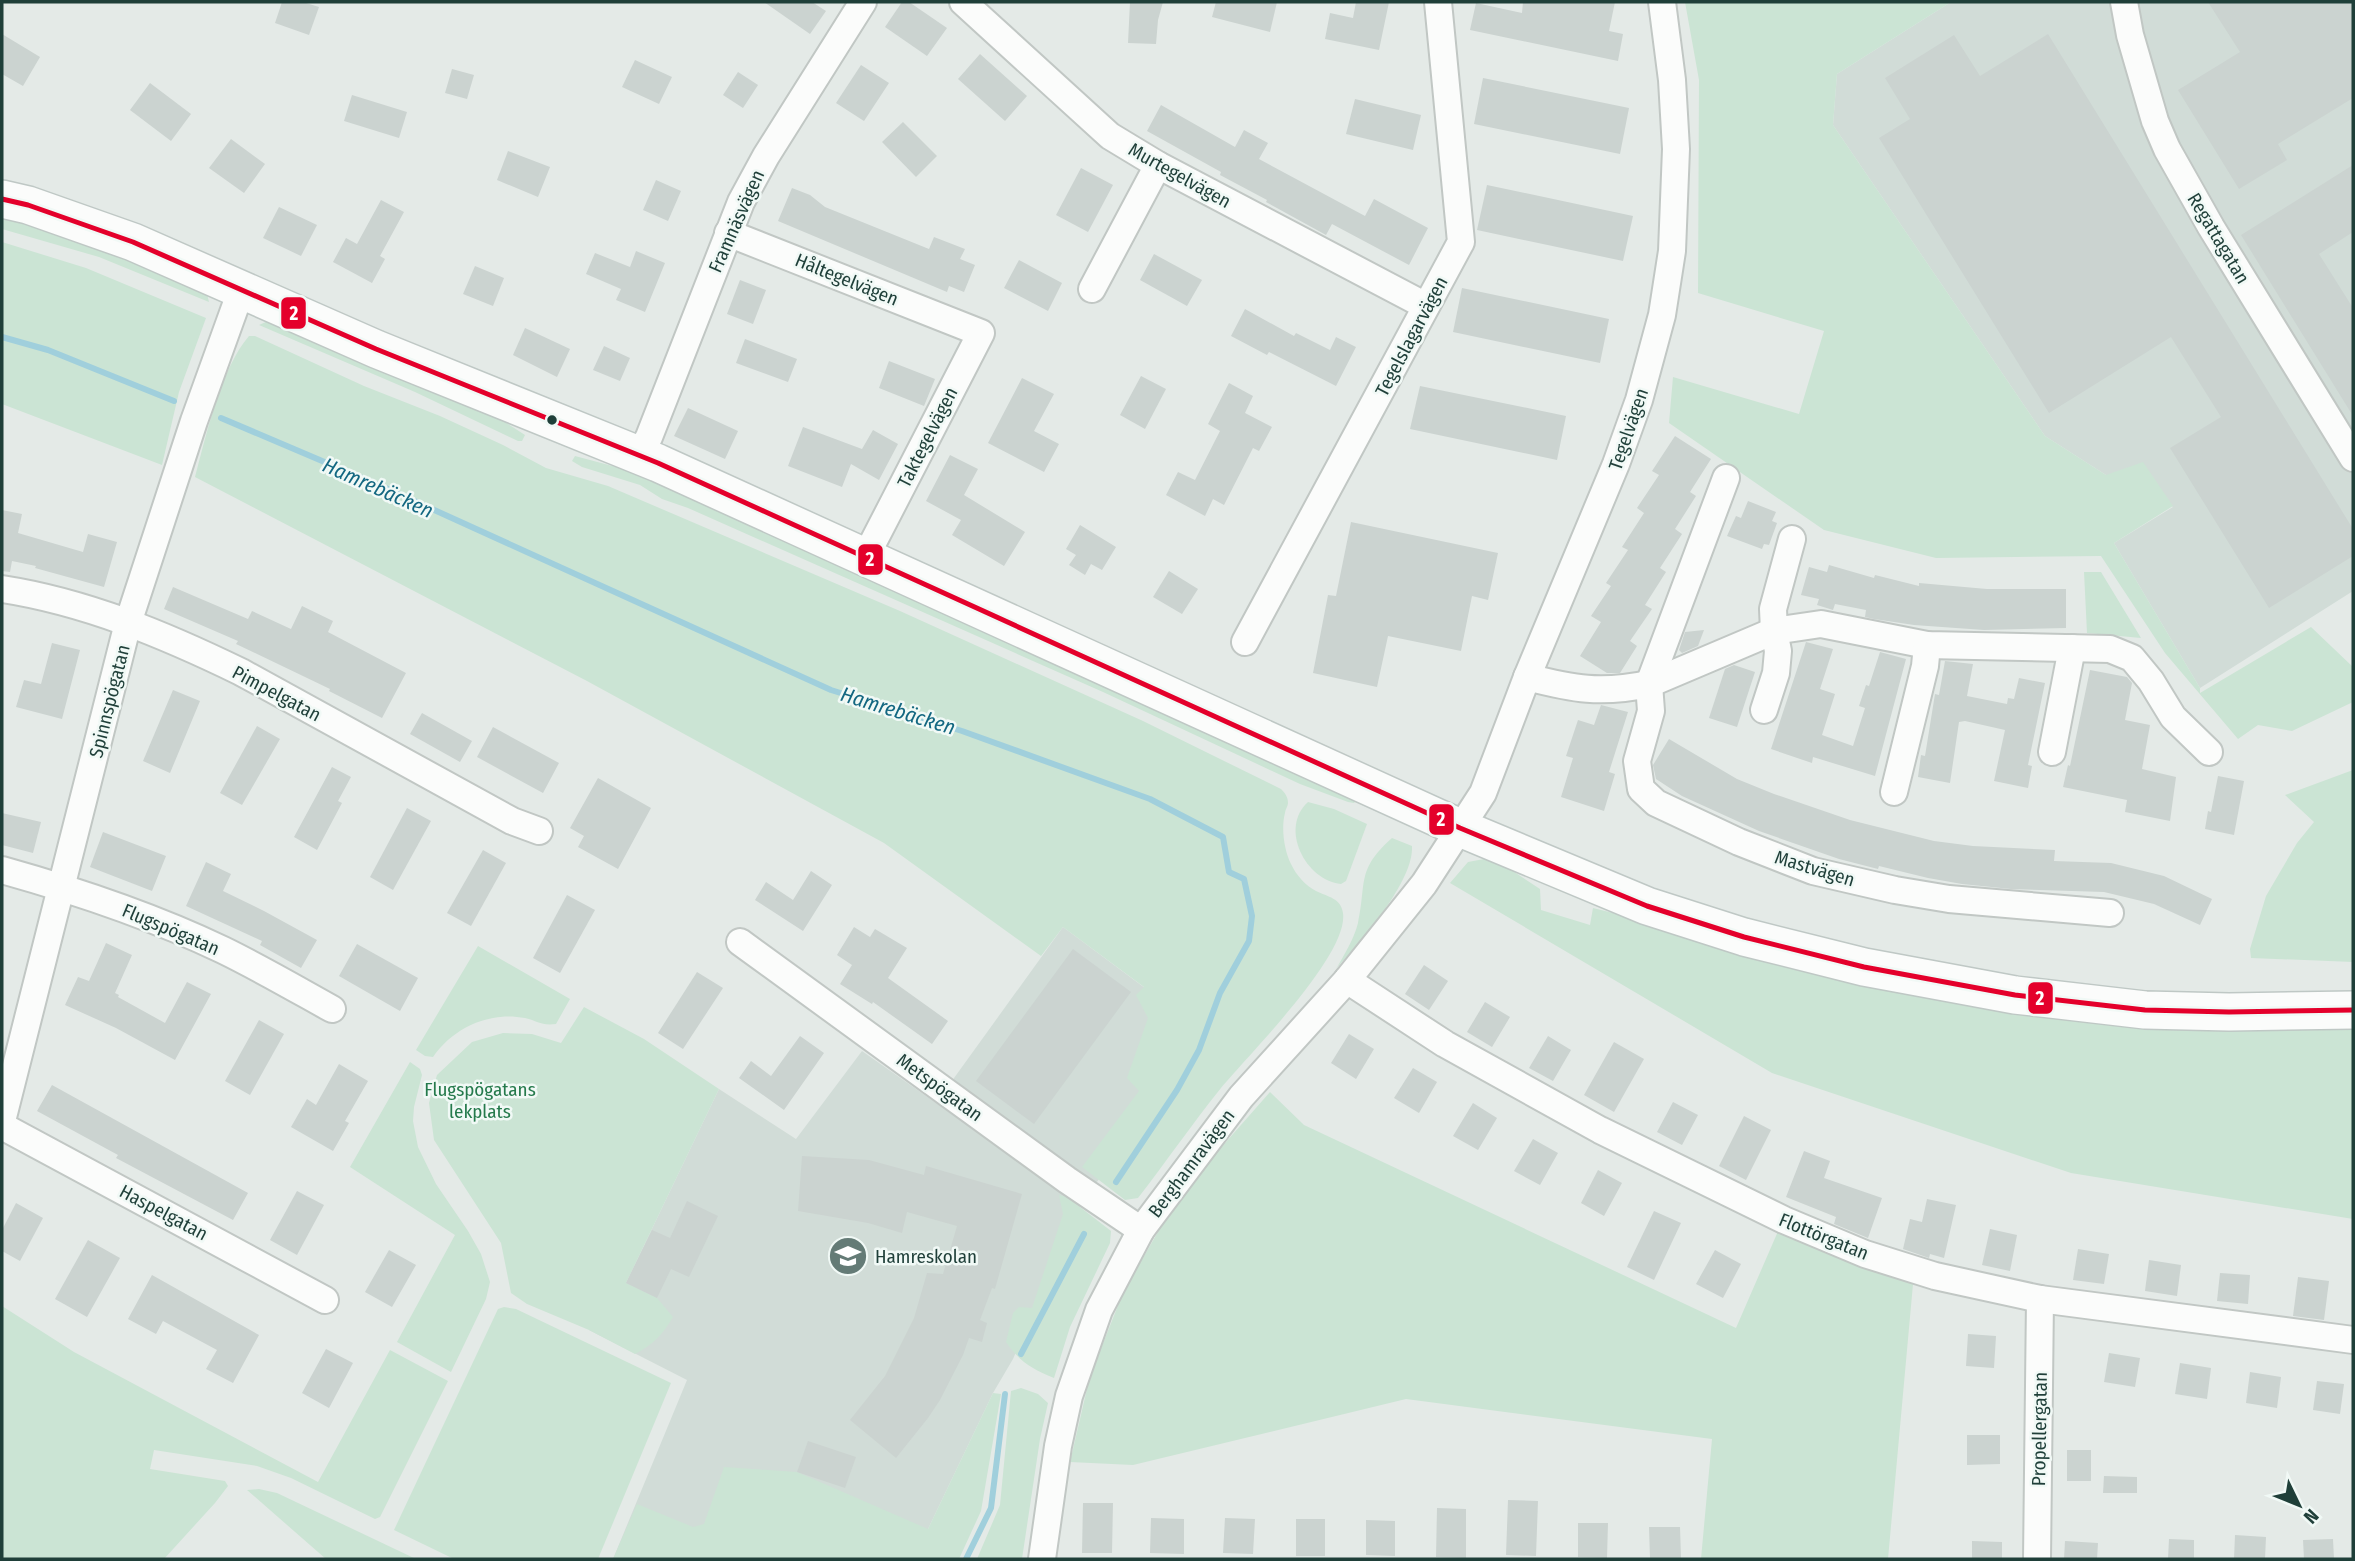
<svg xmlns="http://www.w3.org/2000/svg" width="2355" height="1561" font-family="'Fira Sans Condensed',sans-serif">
<rect width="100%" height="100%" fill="#e4eae7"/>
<g fill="#d1dcd7">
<polygon points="1951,2 2353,2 2353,591 2200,688 2114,543 2173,507 2106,475 2045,436 1833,125 1837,74"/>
<polygon points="1063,927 1204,1032 1077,1210 1013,1359 993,1393 928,1529 613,1559 687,1380 589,1330 626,1283 719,1089 796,1139 862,1051 936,1103"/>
</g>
<g fill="#cbe4d4">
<polygon points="1685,2 1951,2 1837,74 1833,125 2045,436 2106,475 2143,462 2173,506 2114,543 2200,688 2200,693 2311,627 2353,667 2353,702 2292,731 2258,725 2238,739 2165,653 2101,556 1936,558 1824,530 1669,423 1673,377 1799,414 1824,331 1698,293 1699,80"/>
<polygon points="2,212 60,229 207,294 209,302 99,257 2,229"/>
<polygon points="2,242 86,268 206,318 179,392 162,465 2,404"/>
<polygon points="268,321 488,411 525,435 522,441 518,441 415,392 259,325"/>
<path d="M249 336H255L364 386 440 416 503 445 546 468 608 486 900 611 1143 721 1281 789C1285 793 1288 797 1288 803 1288 806 1285 810 1285 813 1281 828 1284 850 1291 864 1296 875 1306 886 1316 891 1328 897 1341 898 1343 913 1349 955 1249 1054 1221 1088 1192 1124 1166 1162 1138 1198L1125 1200 1082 1167 1139 1091 1127 1078 1148 1018 1136 995 1144 987 1063 927 1041 956 884 843 587 681 195 477C206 436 221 368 249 336Z"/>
<polygon points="575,456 646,475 1358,799 1354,803 1348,802 1300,784 1103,692 688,508 662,499 640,485 582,467 572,461"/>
<polygon points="2084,572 2101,572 2141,638 2087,633"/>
<polygon points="2353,770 2353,962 2251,958 2250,949 2266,896 2297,843 2314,822 2285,795"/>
<path d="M1308 802 1334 809 1367 824 1346 881 1341 884C1305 880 1279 828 1308 802Z"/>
<path d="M1392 838 1412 846C1414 882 1360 942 1336 969 1344 955 1354 939 1358 923 1367 882 1356 870 1392 838Z"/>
<polygon points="1484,859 1496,860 1540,889 1541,910 1590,925 1593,908 1625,916 1718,946 2353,1026 2353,1219 2071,1173 1772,1073 1450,883 1468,862"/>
<path d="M478 946 570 999 556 1024C541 1026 538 1021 525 1018 489 1011 453 1028 433 1057L425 1056 416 1050Z"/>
<path d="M584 1007 644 1039 719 1089 626 1283 657 1298 673 1317C663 1334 653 1345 635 1354L589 1330 527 1304 511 1293 501 1243 434 1140 429 1103 437 1075 472 1042 503 1033 532 1034 561 1043Z"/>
<polygon points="410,1062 420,1069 422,1075 414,1107 413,1121 418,1147 436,1184 468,1231 481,1254 490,1282 486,1299 451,1372 397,1342 455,1235 350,1167"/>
<polygon points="1270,1092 1304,1125 1736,1328 1779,1229 1913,1284 1888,1559 1701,1559 1712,1439 1406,1399 1133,1465 1070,1462 1090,1376 1123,1293 1163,1223 1204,1167"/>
<path d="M1059 1195 1067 1197 1111 1231 1110 1243 1070 1327 1054 1378C1032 1369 1020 1362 1006 1342L1013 1313 1019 1307 1032 1308 1063 1214Z"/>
<polygon points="2,1306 74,1352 318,1482 390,1350 448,1381 380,1517 375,1519 291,1478 257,1466 154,1450 150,1469 225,1481 228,1486 215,1503 164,1559 2,1559"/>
<polygon points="504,1307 516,1309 671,1383 598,1559 454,1559 394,1530 498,1309"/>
<polygon points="1021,1388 1038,1394 1048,1403 1040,1439 1022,1559 977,1559 1000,1505 1011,1391"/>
<polygon points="993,1393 1001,1394 981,1511 959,1559 613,1559 637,1504 693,1527 704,1524 724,1467 797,1472 928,1529"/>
<polygon points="259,1489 277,1493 416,1559 326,1559 247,1490"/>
</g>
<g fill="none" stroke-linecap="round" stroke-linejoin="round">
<g stroke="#a0cfdc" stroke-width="6">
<polyline points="2,337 48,350 174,401"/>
<polyline points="221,418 388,489 831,690 962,731 1150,799 1223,837 1229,872 1244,879 1252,916 1249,941 1220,993 1199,1050 1177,1090 1116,1182"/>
<polyline points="1021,1354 1084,1234"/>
<polyline points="966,1559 991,1508 1005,1394"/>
</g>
</g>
<g fill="#cbd3d0">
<polygon points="282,2 303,2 319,7 309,35 275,23"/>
<polygon points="764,2 812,2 826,11 810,34"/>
<polygon points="902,2 909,2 947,28 927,56 885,27"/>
<polygon points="1130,2 1163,2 1158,20 1156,44 1128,43"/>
<polygon points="1216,2 1277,2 1270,32 1212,17"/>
<polygon points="1356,2 1389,2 1379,50 1325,39 1330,13 1353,18"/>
<polygon points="1523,2 1615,2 1609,31 1623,34 1618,61 1470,30 1476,3 1522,13"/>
<polygon points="2208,2 2353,2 2353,98 2278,144 2287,160 2239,189 2178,90 2240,52"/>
<polygon points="2,34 40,57 23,86 2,74"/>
<polygon points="2048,34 2353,529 2353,556 2269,608 2170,448 2221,417 2171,337 2049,413 1879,138 1910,119 1885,78 1954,35 1980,76"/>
<polygon points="980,54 1027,96 1005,121 958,79"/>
<polygon points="635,60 672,77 659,104 622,87"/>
<polygon points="861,65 889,83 864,121 836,103"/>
<polygon points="452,69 474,75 467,99 445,93"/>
<polygon points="738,72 758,85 743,108 723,95"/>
<polygon points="1483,78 1629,108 1620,154 1474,124"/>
<polygon points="150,83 191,114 171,141 130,110"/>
<polygon points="352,95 407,112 399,138 344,121"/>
<polygon points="1355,99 1421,115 1413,150 1346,134"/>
<polygon points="1161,105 1235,147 1244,130 1268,143 1259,159 1365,216 1374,199 1428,228 1409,265 1332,224 1326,235 1266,202 1267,200 1220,175 1221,172 1147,131"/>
<polygon points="903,122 937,156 916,177 882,142"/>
<polygon points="231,139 265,164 244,193 209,168"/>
<polygon points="508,151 550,167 538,197 497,180"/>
<polygon points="2353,165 2353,232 2319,254 2353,308 2353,416 2241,235"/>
<polygon points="1081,168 1113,185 1088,232 1056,215"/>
<polygon points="656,180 681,191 668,221 643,210"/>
<polygon points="1487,185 1633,216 1623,261 1477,230"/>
<polygon points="792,188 810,195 825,207 929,249 934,237 965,249 960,259 975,265 964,292 949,286 947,292 778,221"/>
<polygon points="381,200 404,212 380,256 385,259 372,283 333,262 346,238 357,244"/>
<polygon points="279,207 317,225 301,256 263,238"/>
<polygon points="636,251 665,263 645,312 616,300 621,289 586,274 595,253 630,267"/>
<polygon points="1154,254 1202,280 1187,306 1140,280"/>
<polygon points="1019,260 1062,283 1048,311 1004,288"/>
<polygon points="475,266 504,278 493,306 463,294"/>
<polygon points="740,280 766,290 753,324 727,314"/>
<polygon points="1462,288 1609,319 1600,363 1453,332"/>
<polygon points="1245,309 1294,336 1296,333 1330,350 1336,337 1356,347 1336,386 1269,352 1267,355 1231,336"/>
<polygon points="525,328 570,349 557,377 513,355"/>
<polygon points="745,339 797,359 788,382 736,363"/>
<polygon points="604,346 630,358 620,381 593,370"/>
<polygon points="889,361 935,379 924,406 879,388"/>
<polygon points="1141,376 1166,389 1145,429 1120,415"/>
<polygon points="1022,378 1054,394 1034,431 1059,444 1044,472 988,443"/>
<polygon points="1229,383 1253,396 1245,413 1272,427 1259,451 1253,448 1224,505 1213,499 1205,516 1166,495 1178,472 1195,480 1220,431 1208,424"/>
<polygon points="1420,386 1566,416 1557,460 1410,429"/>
<polygon points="688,408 738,431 725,459 674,436"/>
<polygon points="803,427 862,449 873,430 898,444 879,480 851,464 842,487 788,466"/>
<polygon points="1675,436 1711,459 1690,492 1696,496 1675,529 1682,534 1660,568 1666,572 1645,605 1652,609 1630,641 1637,646 1620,673 1607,673 1580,656 1601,622 1591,616 1611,586 1606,583 1628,550 1622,547 1644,513 1637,508 1659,475 1652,471"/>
<polygon points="950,455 978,469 964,495 1025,532 1004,566 952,535 961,520 926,501"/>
<polygon points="1748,501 1776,512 1772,521 1777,523 1769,545 1764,544 1762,549 1727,536 1736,516 1741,518"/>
<polygon points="2,510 22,514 18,533 83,552 88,534 117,542 104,587 35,568 36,566 12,561 10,572 2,571"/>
<polygon points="1351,522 1498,553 1488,600 1472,596 1461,651 1388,636 1377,687 1313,673 1328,595 1336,596"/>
<polygon points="1080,525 1116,547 1102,570 1091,564 1085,575 1069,565 1076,555 1066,549"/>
<polygon points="1829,565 1874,578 1875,575 1919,586 1919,583 1987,589 2066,589 2066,628 1984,630 1914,625 1874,619 1865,617 1866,610 1835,604 1833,610 1817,605 1819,599 1801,595 1809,567 1827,572"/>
<polygon points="1169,571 1198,589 1182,614 1153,597"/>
<polygon points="173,587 248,619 252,611 291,629 302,606 333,621 328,632 406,673 382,718 329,691 330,689 236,644 238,641 164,609"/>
<polygon points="1704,630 1698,646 1682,653 1679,650 1685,632"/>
<polygon points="1806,642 1833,649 1820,689 1835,694 1822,735 1853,746 1865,708 1859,706 1866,685 1869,686 1880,652 1906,659 1875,776 1813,757 1812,763 1771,749"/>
<polygon points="52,643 80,650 62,719 16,707 24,680 41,684"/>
<polygon points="1945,661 1973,664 1967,696 2007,704 2008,698 2014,699 2019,678 2045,683 2028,765 2032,766 2028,788 1994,781 2005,730 1965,721 1959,722 1950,783 1918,777 1921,755 1925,756 1935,694 1939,695"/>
<polygon points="1734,665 1755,672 1737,727 1709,718 1725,669"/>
<polygon points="2090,670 2127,677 2132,683 2125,720 2150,725 2142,769 2176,777 2170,821 2125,812 2127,800 2063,787 2068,765 2070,766"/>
<polygon points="173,690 200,701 170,773 143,761"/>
<polygon points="1601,705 1628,712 1609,772 1615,774 1604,811 1561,797 1573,758 1566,756 1578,720 1594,725"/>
<polygon points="422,713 472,741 460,762 410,734"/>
<polygon points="257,726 280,739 242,805 220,793"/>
<polygon points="493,727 559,763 543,793 477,757"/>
<polygon points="1669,739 1737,779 1774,794 1850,820 1934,841 1973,846 2055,850 2054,861 2111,863 2164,876 2212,899 2200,925 2154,904 2104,892 2011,889 1962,884 1928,878 1879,866 1878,869 1839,859 1759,831 1682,796 1656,779 1653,765"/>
<polygon points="332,767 351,777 338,801 342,803 317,850 294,837"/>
<polygon points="2218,776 2244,781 2234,835 2205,829 2208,811 2211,812"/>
<polygon points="598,778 651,808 618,869 578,847 584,836 570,828"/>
<polygon points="407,808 431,821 393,890 370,877"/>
<polygon points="2,813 41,822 33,853 2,845"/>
<polygon points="103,832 166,856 152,891 90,867"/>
<polygon points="483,850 506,863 471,926 447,913"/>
<polygon points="206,862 231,874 223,891 264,911 317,940 301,968 260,945 262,941 186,906"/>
<polygon points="811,871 832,885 803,931 755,900 766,882 793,900"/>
<polygon points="567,895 595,910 560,973 533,958"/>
<polygon points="854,927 870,937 875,929 907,948 888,978 948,1021 932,1044 873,1002 872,1004 840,984 852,965 837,955"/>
<polygon points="106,943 132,955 115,993 119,995 118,997 165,1023 187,982 211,994 175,1060 116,1028 65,1005 78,977 89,981"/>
<polygon points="357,944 418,978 400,1011 339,976"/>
<polygon points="1073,949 1131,992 1034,1124 976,1081"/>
<polygon points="1424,965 1448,981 1429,1010 1405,994"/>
<polygon points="697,972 723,988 683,1049 658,1033"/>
<polygon points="1485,1002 1510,1017 1492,1047 1467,1032"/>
<polygon points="259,1020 284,1034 250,1095 225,1081"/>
<polygon points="1349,1034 1374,1049 1356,1079 1331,1063"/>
<polygon points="800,1036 824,1053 784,1110 739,1078 751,1061 771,1076"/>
<polygon points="1548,1036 1571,1050 1553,1081 1529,1068"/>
<polygon points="1614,1042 1644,1059 1614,1112 1584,1095"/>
<polygon points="339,1064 368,1081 345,1121 349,1123 333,1151 291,1127 307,1099 316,1105"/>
<polygon points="1413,1068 1437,1082 1419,1113 1394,1098"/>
<polygon points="52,1085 248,1193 233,1220 116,1158 118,1155 37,1111"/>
<polygon points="1673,1102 1698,1115 1682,1145 1657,1132"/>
<polygon points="1473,1103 1497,1118 1478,1150 1453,1136"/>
<polygon points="1744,1116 1771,1130 1746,1180 1719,1166"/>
<polygon points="1533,1139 1558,1153 1540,1185 1514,1171"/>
<polygon points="1804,1151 1830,1161 1824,1178 1882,1198 1868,1238 1834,1224 1836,1217 1786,1197"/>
<polygon points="802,1156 869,1160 924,1175 926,1166 1022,1194 995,1289 992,1288 980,1320 987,1323 982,1342 969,1338 963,1355 940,1400 928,1418 896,1458 850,1420 885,1376 914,1318 927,1273 943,1274 957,1226 907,1212 902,1233 868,1223 798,1211"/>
<polygon points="1598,1170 1622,1183 1604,1216 1581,1203"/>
<polygon points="297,1191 324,1205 297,1255 270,1240"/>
<polygon points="1927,1199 1956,1205 1944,1258 1930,1254 1929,1258 1903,1249 1910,1219 1922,1222"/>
<polygon points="687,1201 718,1216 689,1277 671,1269 657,1298 626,1283 652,1230 670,1238"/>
<polygon points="16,1203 43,1218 20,1261 2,1251 2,1230"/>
<polygon points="1654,1211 1681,1223 1654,1280 1627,1267"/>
<polygon points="1990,1229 2017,1235 2010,1271 1982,1265"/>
<polygon points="88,1240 120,1258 87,1317 55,1299"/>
<polygon points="2078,1249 2109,1254 2104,1284 2073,1280"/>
<polygon points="389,1250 416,1265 392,1307 365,1292"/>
<polygon points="1715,1250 1741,1264 1723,1298 1696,1284"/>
<polygon points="2149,1260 2181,1265 2177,1296 2145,1291"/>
<polygon points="2220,1273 2250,1275 2248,1304 2217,1301"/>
<polygon points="152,1275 259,1335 233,1383 206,1369 217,1350 163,1321 156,1334 128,1319"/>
<polygon points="2298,1277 2329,1281 2324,1320 2293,1316"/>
<polygon points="1968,1334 1996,1336 1994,1368 1966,1366"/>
<polygon points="326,1349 353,1363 329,1408 302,1393"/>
<polygon points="2109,1353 2140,1358 2135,1387 2104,1382"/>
<polygon points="2180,1363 2211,1368 2207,1399 2175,1394"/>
<polygon points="2250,1372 2281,1377 2277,1408 2246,1403"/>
<polygon points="2317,1381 2344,1384 2340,1414 2313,1410"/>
<polygon points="1967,1435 2000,1435 2000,1464 1967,1465"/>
<polygon points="808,1441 856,1457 845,1488 797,1472"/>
<rect x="2067" y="1450" width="24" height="31"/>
<polygon points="2104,1476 2137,1477 2137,1493 2103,1493"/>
<polygon points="1508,1500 1538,1501 1536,1556 1506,1555"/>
<polygon points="1083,1503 1113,1503 1112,1553 1082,1553"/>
<polygon points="1437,1508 1466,1509 1466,1558 1436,1557"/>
<polygon points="1151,1518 1184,1519 1184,1554 1150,1553"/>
<polygon points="1225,1518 1255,1519 1253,1554 1223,1553"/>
<rect x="1296" y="1519" width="29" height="37"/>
<polygon points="1366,1520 1395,1521 1395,1556 1366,1555"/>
<polygon points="1578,1523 1608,1523 1607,1558 1578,1557"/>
<polygon points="1649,1527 1680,1527 1681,1559 1650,1559"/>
<polygon points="2235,1535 2266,1537 2265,1559 2234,1559"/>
<polygon points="2169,1539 2194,1540 2194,1559 2168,1559"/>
<polygon points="2333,1539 2334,1559 2304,1559 2303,1540"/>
<polygon points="1972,1541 2002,1542 2002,1559 1972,1559"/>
<polygon points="2065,1541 2098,1543 2097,1559 2064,1559"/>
</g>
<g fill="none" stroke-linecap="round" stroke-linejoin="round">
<g stroke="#c1c7c4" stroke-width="30">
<g id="minor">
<polyline points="963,2 1110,136 1158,165 1426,306"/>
<polyline points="2124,2 2130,35 2155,121 2167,149 2211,227 2353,458"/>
<polyline points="728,233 981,333 866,556"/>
<polyline points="1092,289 1158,165"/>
<polyline points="639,455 649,437 741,202 766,156 863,2"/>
<polyline points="1726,478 1649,684 1651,711 1637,761 1641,789 1656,803 1739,842 1813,871 1895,890 1949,899 2110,913"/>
<path d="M2 589C86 602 165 635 241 672L512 821 539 831"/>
<polyline points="1245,642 1461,242 1438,2"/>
<path d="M1527 677C1574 689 1600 694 1649 684L1774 631 1821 624 1927 645 2110 649 2132 658 2151 681 2173 717 2209 752"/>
<polyline points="1764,710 1776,673 1778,651 1774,631 1773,609 1792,539"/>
<polyline points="2052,752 2072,648"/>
<polyline points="1894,792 1925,666 1927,645"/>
<path d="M2 870C77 891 152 916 223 950 260 968 296 989 332 1009"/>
<polyline points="740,942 1067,1180 1141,1230"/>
<polyline points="1347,980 1445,1044 1600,1130 1784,1220 1865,1254 1935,1276 2040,1299 2353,1340"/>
<polyline points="2,1121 128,623 194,421 242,288"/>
<polyline points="2,1126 325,1300"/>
<polyline points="1042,1559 1058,1446 1069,1396 1099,1310 1141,1230 1241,1097 1347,980 1424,884 1483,793 1527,677 1616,464 1639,400 1662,315 1672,251 1676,149 1672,80 1662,2"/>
<polyline points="2037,1559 2040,1299"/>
</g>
</g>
<g stroke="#bfc8c5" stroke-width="40">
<polyline id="secondary" points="2,199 28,205 133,242 376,349 658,463 1460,828 1647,906 1744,937 1864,967 2015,995 2145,1010 2229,1012 2353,1010"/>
</g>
<use href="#minor" stroke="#fbfcfb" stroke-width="26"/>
<use href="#secondary" stroke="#fbfcfb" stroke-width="37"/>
<g stroke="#f1f9f6" stroke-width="10">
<polyline id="bus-1" points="2,199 28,205 133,242 376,349 658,463 1460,828 1647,906 1744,937 1864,967 2015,995 2145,1010 2229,1012 2353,1010"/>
</g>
<use href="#bus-1" stroke="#e4002b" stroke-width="5"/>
</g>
<defs>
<g id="school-disc" transform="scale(2.0125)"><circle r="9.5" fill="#647b76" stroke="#f1f9f6"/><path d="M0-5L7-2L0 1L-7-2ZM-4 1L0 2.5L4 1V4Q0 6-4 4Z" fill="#fff"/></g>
</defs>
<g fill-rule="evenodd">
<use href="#school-disc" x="848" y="1256"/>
</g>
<circle fill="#1f3f39" stroke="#f1f9f6" stroke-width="2.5" cx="552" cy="420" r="6"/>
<g text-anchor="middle" stroke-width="5" stroke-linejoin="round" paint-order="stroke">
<g font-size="19" fill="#1f3f39" stroke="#f1f9f6">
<text transform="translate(1180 175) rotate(29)" y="7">Murtegelvägen</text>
<text transform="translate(736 221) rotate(-66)" y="7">Framnäsvägen</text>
<text transform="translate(2219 238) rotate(59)" y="7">Regattagatan</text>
<text transform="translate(847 279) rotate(22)" y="7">Håltegelvägen</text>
<text transform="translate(1411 336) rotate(-62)" y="7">Tegelslagarvägen</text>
<text transform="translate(1628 429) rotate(-71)" y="7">Tegelvägen</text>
<text transform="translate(927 437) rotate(-63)" y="7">Taktegelvägen</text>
<text transform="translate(277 693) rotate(28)" y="7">Pimpelgatan</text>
<text transform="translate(109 701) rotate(-76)" y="7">Spinnspögatan</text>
<text transform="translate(1815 868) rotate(17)" y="7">Mastvägen</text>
<text transform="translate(171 929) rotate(23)" y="7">Flugspögatan</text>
<text transform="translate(940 1087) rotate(36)" y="7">Metspögatan</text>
<text transform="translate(1191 1163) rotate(-53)" y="7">Berghamravägen</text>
<text transform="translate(164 1212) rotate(28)" y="7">Haspelgatan</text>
<text transform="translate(1824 1236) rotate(22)" y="7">Flottörgatan</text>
<text transform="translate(2039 1429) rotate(-89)" y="7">Propellergatan</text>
</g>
<g font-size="19" fill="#257a4c" stroke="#f1f9f6">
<text x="480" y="1096">Flugspögatans<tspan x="480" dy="22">lekplats</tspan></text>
</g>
<g font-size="19" fill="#1f3f39" stroke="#f1f9f6" text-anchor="start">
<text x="875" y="1263">Hamreskolan</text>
</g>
<g font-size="21" font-style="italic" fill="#136781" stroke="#f1f9f6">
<text transform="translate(378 488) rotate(24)" y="7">Hamrebäcken</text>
<text transform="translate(898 711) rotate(17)" y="7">Hamrebäcken</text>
</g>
</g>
<g stroke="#f1f9f6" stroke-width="2.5">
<rect x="280" y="296" width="27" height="34" rx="7" fill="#e4002b"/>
<rect x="857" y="543" width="27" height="33" rx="7" fill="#e4002b"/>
<rect x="1428" y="803" width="27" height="33" rx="7" fill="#e4002b"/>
<rect x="2027" y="981" width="27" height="34" rx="7" fill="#e4002b"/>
</g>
<g font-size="19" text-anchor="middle" font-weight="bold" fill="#fff">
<text x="294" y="320">2</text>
<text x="870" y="566">2</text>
<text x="1441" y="826">2</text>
<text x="2040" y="1005">2</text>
</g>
<rect width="2355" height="1561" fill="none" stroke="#1f3f39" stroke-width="7"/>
<g transform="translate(2299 1505) rotate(133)" stroke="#f1f9f6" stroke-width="5" paint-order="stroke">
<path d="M0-5L12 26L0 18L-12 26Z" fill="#1f3f39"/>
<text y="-10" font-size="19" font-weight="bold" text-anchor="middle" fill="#1f3f39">N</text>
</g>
</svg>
